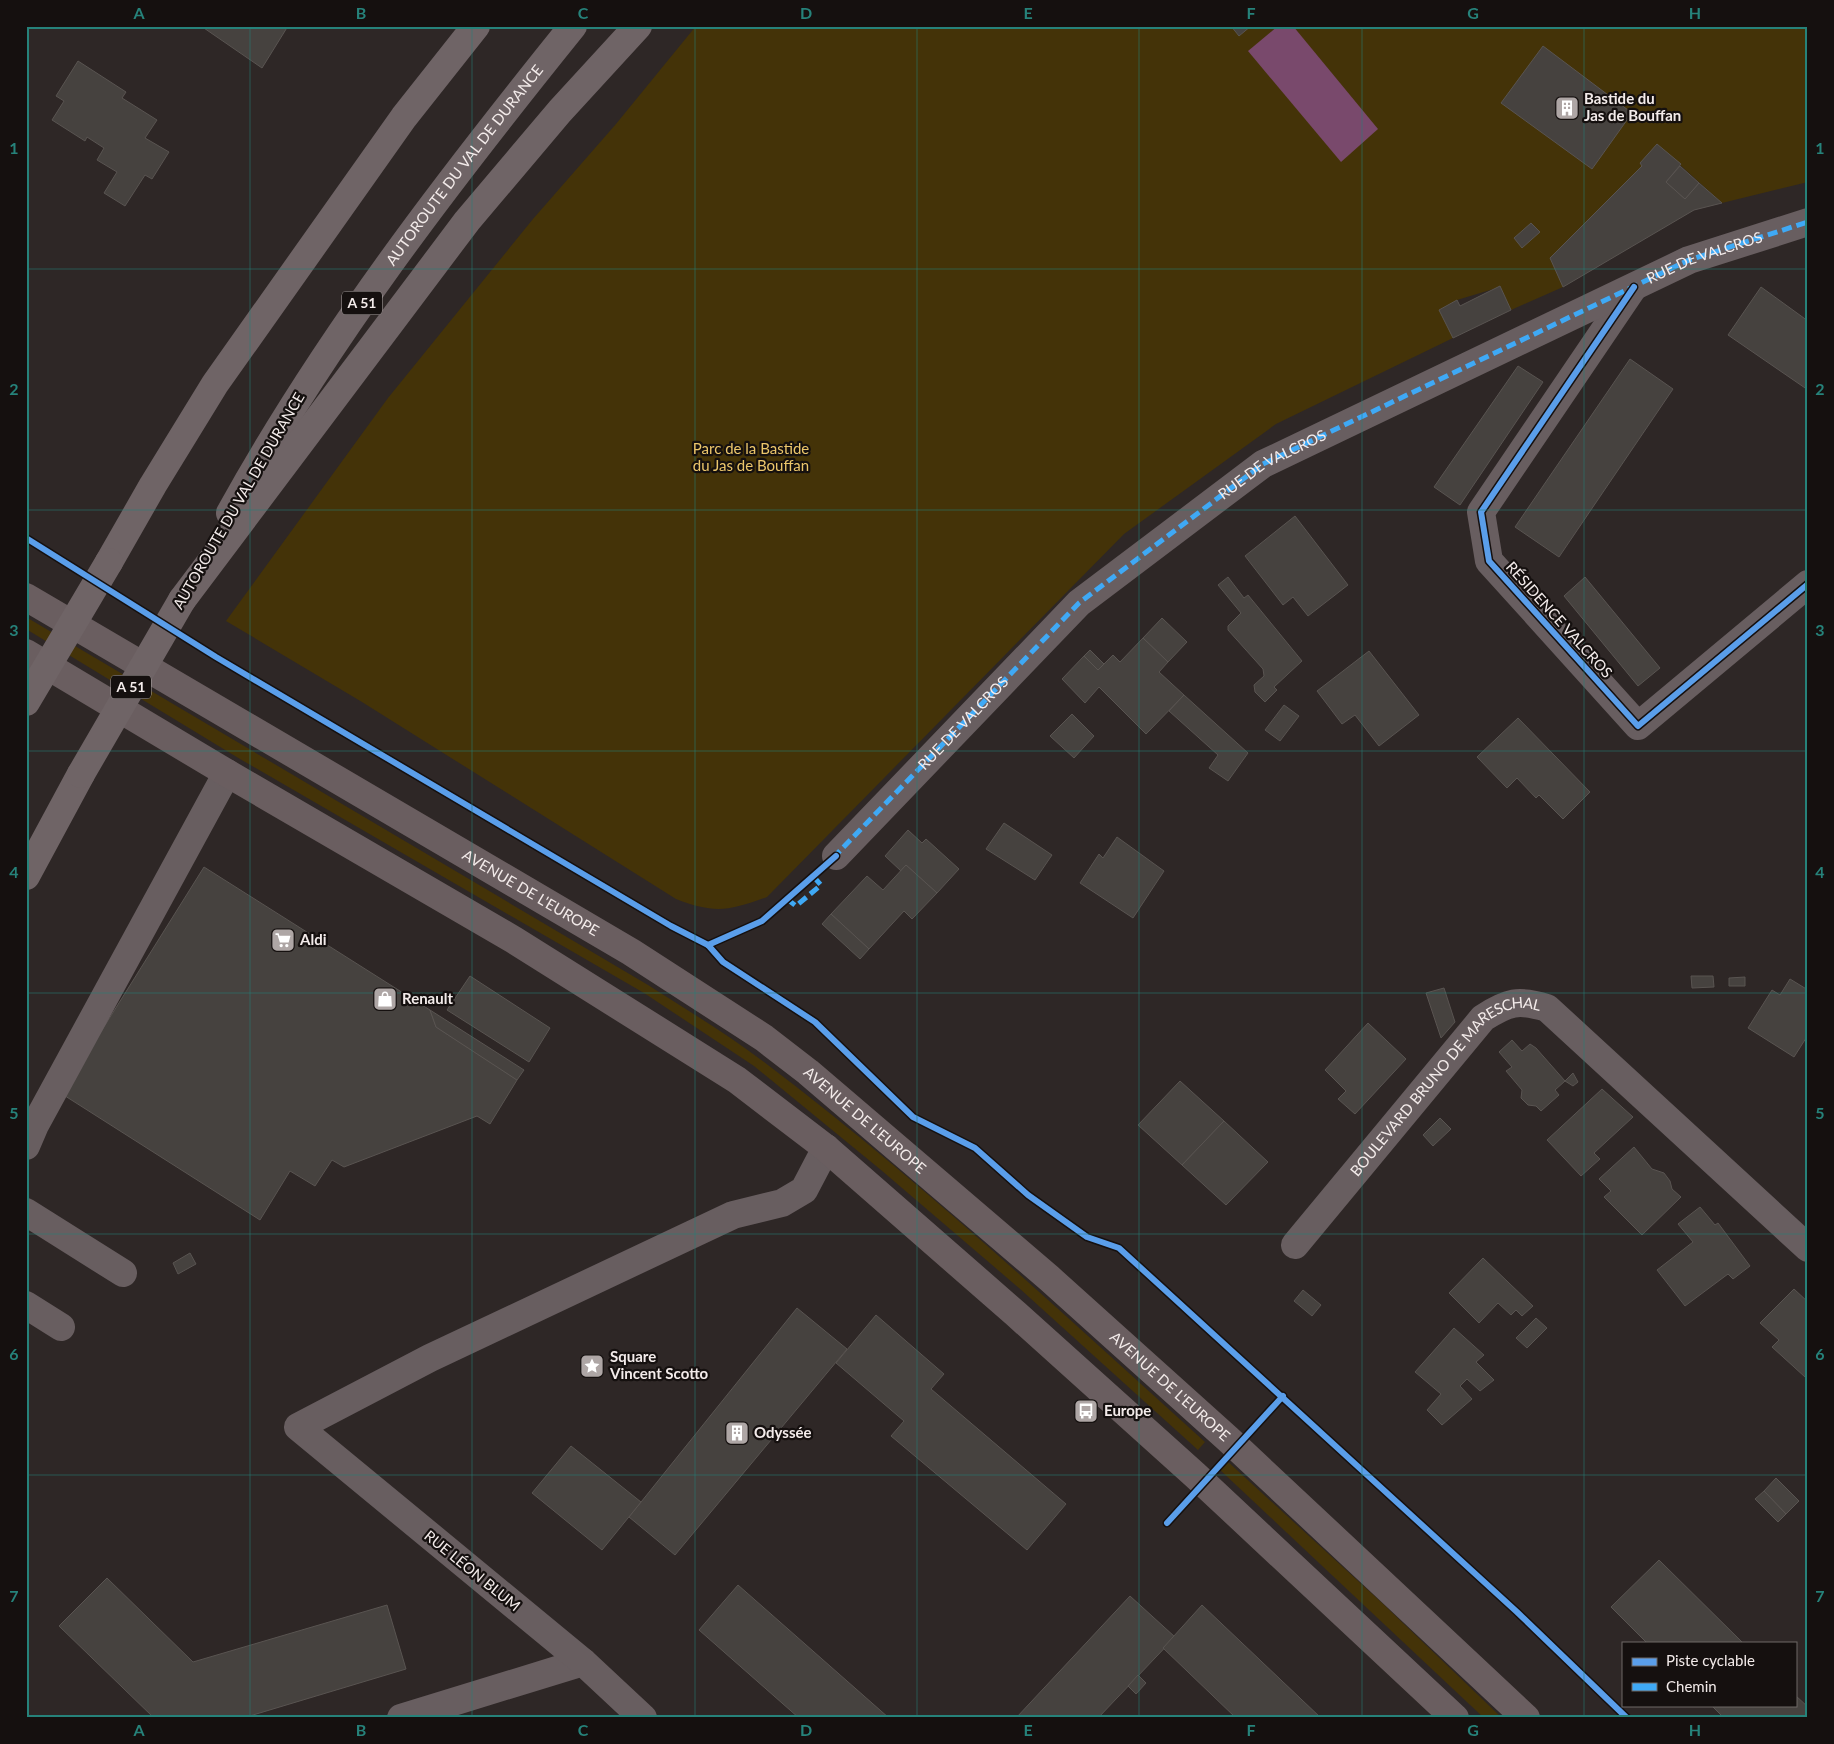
<svg xmlns="http://www.w3.org/2000/svg" width="1834" height="1744" font-family="Lato,sans-serif">
<rect width="100%" height="100%" fill="#2e2726"/>
<g fill="#443308">
<path d="M696 26H1808V182L1722 203 1657 144 1642 166 1551 258 1563 287 1511 310 1500 287 1457 300 1440 310 1453 338 1276 424 1124 534 767 897C728 911 715 914 676 899L362 702 226 621 388 398 533 219 616 124Z"/>
<path d="M26 617 648 985C687 1010 727 1034 764 1062 919 1179 1061 1312 1205 1442L1198 1450 1019 1288 881 1170 754 1066 644 993 240 759 26 629Z"/>
<polygon points="1226,1460 1381,1602 1502,1718 1484,1718 1218,1468"/>
</g>
<polygon fill="#79496c" points="1278,26 1293,26 1378,129 1341,162 1248,51"/>
<g fill="#46423f" stroke="#595451">
<polygon points="201,26 288,26 262,68"/>
<polygon points="1231,26 1251,26 1239,36"/>
<polygon points="1543,46 1632,113 1592,169 1501,103"/>
<polygon points="78,61 126,92 122,98 157,120 145,138 169,152 152,179 145,175 125,206 104,193 117,172 97,160 104,148 87,137 85,141 52,120 64,101 56,96"/>
<polygon points="1657,144 1681,164 1666,182 1685,199 1699,183 1722,203 1694,210 1563,287 1550,258 1642,166 1640,163"/>
<polygon points="1680,166 1699,183 1685,199 1666,182"/>
<polygon points="1531,223 1540,232 1522,248 1514,238"/>
<polygon points="1500,286 1511,310 1453,338 1439,310 1457,300 1460,306"/>
<polygon points="1761,287 1808,321 1808,390 1728,335"/>
<polygon points="1630,359 1673,389 1559,557 1515,527"/>
<polygon points="1518,366 1543,382 1460,505 1434,487"/>
<polygon points="1295,516 1348,585 1308,616 1293,597 1283,605 1245,556"/>
<polygon points="1228,577 1244,598 1248,595 1302,661 1274,687 1277,690 1265,702 1255,692 1254,685 1264,676 1263,669 1228,630 1228,626 1241,613 1218,585"/>
<polygon points="1585,577 1660,668 1638,686 1564,596"/>
<polygon points="1162,618 1187,642 1168,662 1143,638"/>
<polygon points="1143,638 1168,662 1159,672 1184,695 1146,734 1099,687 1085,703 1062,679 1084,656 1098,670 1113,655 1120,662"/>
<polygon points="1090,650 1104,664 1098,670 1084,656"/>
<polygon points="1369,651 1419,715 1379,746 1355,715 1342,724 1317,691"/>
<polygon points="1184,695 1248,753 1228,781 1209,768 1218,755 1169,711"/>
<polygon points="1284,705 1299,716 1280,741 1265,730"/>
<polygon points="1072,714 1094,736 1074,758 1050,736"/>
<polygon points="1518,718 1590,792 1563,819 1539,795 1536,798 1517,778 1507,788 1477,757"/>
<polygon points="1004,823 1052,855 1035,880 986,849"/>
<polygon points="908,830 922,843 926,839 959,869 937,893 906,865 901,871 885,856"/>
<polygon points="1117,837 1164,871 1133,918 1080,883 1099,854 1103,858"/>
<polygon points="906,865 937,893 912,919 904,911 869,949 831,914 867,876 883,890"/>
<polygon points="204,867 430,1010 436,1027 517,1080 490,1124 477,1116 344,1167 332,1160 315,1186 290,1171 260,1220 62,1094"/>
<polygon points="831,914 869,949 860,959 822,924"/>
<polygon points="470,976 550,1028 529,1062 447,1010"/>
<polygon points="1691,976 1713,976 1714,987 1692,988"/>
<polygon points="1745,977 1745,986 1729,986 1729,978"/>
<polygon points="1790,979 1808,990 1808,1035 1794,1057 1748,1028 1772,990 1780,995"/>
<polygon points="1444,988 1455,1022 1441,1038 1426,993"/>
<polygon points="430,1010 524,1070 517,1080 436,1027"/>
<polygon points="1368,1023 1406,1059 1355,1114 1338,1099 1346,1091 1325,1070"/>
<polygon points="1512,1040 1522,1051 1530,1044 1536,1048 1565,1081 1555,1090 1559,1095 1541,1111 1536,1106 1528,1105 1521,1098 1522,1090 1506,1071 1512,1067 1499,1052"/>
<polygon points="1573,1073 1578,1082 1573,1086 1565,1081"/>
<polygon points="1180,1081 1224,1121 1182,1165 1138,1125"/>
<polygon points="1602,1089 1633,1117 1594,1153 1600,1159 1581,1176 1547,1140"/>
<polygon points="1440,1118 1451,1129 1433,1146 1423,1135"/>
<polygon points="1224,1121 1268,1162 1226,1205 1182,1165"/>
<polygon points="1634,1147 1652,1169 1664,1173 1670,1181 1672,1189 1681,1197 1642,1235 1604,1197 1611,1191 1599,1179"/>
<polygon points="1700,1207 1715,1225 1718,1223 1750,1266 1733,1279 1728,1274 1685,1306 1657,1270 1693,1242 1678,1224"/>
<polygon points="190,1253 196,1264 178,1274 173,1263"/>
<polygon points="1483,1258 1533,1306 1522,1316 1516,1310 1511,1315 1498,1303 1479,1323 1449,1293"/>
<polygon points="1794,1289 1808,1302 1808,1374 1805,1377 1772,1347 1779,1340 1760,1323"/>
<polygon points="1303,1290 1321,1305 1312,1316 1294,1301"/>
<polygon points="797,1308 847,1349 675,1555 629,1517"/>
<polygon points="876,1315 944,1374 931,1389 1066,1504 1027,1550 891,1436 904,1421 836,1363"/>
<polygon points="1536,1318 1547,1328 1527,1348 1516,1338"/>
<polygon points="1454,1328 1484,1355 1476,1362 1494,1380 1480,1391 1467,1379 1460,1386 1472,1399 1442,1425 1427,1410 1441,1394 1415,1372"/>
<polygon points="571,1446 641,1502 602,1550 532,1493"/>
<polygon points="1776,1478 1799,1501 1786,1514 1764,1491"/>
<polygon points="1764,1491 1786,1514 1778,1522 1755,1499"/>
<polygon points="1659,1560 1743,1643 1647,1643 1611,1607"/>
<polygon points="107,1578 193,1662 387,1605 406,1669 243,1718 154,1718 59,1626"/>
<polygon points="738,1585 889,1718 799,1718 699,1630"/>
<polygon points="1130,1596 1175,1637 1098,1718 1016,1718"/>
<polygon points="1202,1605 1321,1718 1236,1718 1163,1648"/>
<polygon points="1138,1675 1146,1683 1136,1694 1128,1686"/>
<polygon points="1795,1695 1808,1707 1808,1718 1724,1718 1711,1705 1795,1705"/>
</g>
<g fill="none" stroke-linecap="round" stroke-linejoin="round">
<g stroke="#685e60" stroke-width="28">
<polyline points="1633,288 1481,512 1489,561 1638,726 1808,584"/>
<path id="s1" d="M836 856 1079 603 1263 464 1689 260 1808 222"/>
<polyline points="26,1146 35,1125 227,773"/>
<polyline points="26,1212 123,1273"/>
<path id="s2" d="M1295 1245 1483 1018C1508 1002 1518 999 1547 1008L1808 1248"/>
<polyline points="26,1305 61,1327"/>
<polyline points="401,1718 583,1662"/>
<polyline points="643,1718 583,1662 298,1427 430,1358 733,1215 782,1203 804,1190 826,1148"/>
</g>
<g stroke="#6a5e60" stroke-width="28">
<path id="s3" d="M26 597 631 952 764 1038 808 1072 1049 1278 1228 1439 1526 1718"/>
<polyline points="26,653 227,773 514,940 737,1080 826,1148 1016,1314 1195,1475 1455,1718"/>
</g>
<g stroke="#6f6466" stroke-width="28">
<path id="s4" d="M230 513C326 339 448 181 573 26"/>
<polyline points="109,562 153,485 215,384 404,117 476,26"/>
<polyline points="182,600 467,221 560,111 638,26"/>
<polyline points="26,876 81,774"/>
</g>
<g stroke="#6f6466" stroke-width="28">
<polyline points="26,702 109,562"/>
<polyline points="81,774 182,600"/>
</g>
<g stroke="#3fa9f5" stroke-width="5" stroke-dasharray="10 5" stroke-linecap="butt">
<polyline points="833,858 1079,603 1263,464 1689,260 1808,222"/>
<polyline points="787,899 796,906 821,885 813,876"/>
</g>
<g stroke="#15100f" stroke-width="9">
<g id="cycleway">
<polyline points="1634,287 1481,512 1489,561 1638,726 1808,584"/>
<polyline points="26,538 216,657 671,926 708,945 723,962 815,1022 913,1117 975,1148 1028,1195 1087,1237 1119,1248 1517,1612 1627,1718"/>
<polyline points="708,945 762,921 836,856"/>
<polyline points="1167,1523 1283,1396"/>
</g>
</g>
<use href="#cycleway" stroke="#5a9eea" stroke-width="6"/>
</g>
<path fill="none" stroke="#26827a" stroke-width="1" stroke-opacity="0.55" d="M250 26V1718M472 26V1718M695 26V1718M917 26V1718M1139 26V1718M1362 26V1718M1584 26V1718M26 269H1808M26 510H1808M26 751H1808M26 993H1808M26 1234H1808M26 1475H1808"/>
<defs>
<g id="building-square" transform="scale(1.25)"><rect x="-9" y="-9" width="18" height="18" rx="4" fill="#aea6a5" stroke="#15100f"/><path d="M-4-6H4V6H1V3H-1V6H-4ZM-2.5-4.3h1.7v1.8h-1.7ZM.8-4.3h1.7v1.8H.8ZM-2.5-1h1.7V.8h-1.7ZM.8-1h1.7V.8H.8Z" fill="#fff"/></g>
<g id="supermarket-square" transform="scale(1.25)"><rect x="-9" y="-9" width="18" height="18" rx="4" fill="#aea6a5" stroke="#15100f"/><path d="M-6-5.5h2.5l.6 2H6L4.5 2H-2.5L-4.4-4H-6ZM-1.5 3.2a1.3 1.3 0 1 0 .1 0ZM3 3.2a1.3 1.3 0 1 0 .1 0Z" fill="#fff"/></g>
<g id="shop-square" transform="scale(1.25)"><rect x="-9" y="-9" width="18" height="18" rx="4" fill="#aea6a5" stroke="#15100f"/><path d="M-5-2.5h2.3a2.7 3.5 0 0 1 5.4 0H5L5.5 6h-11ZM-1.5-2.5h3a1.5 2.3 0 0 0-3 0Z" fill="#fff"/></g>
<g id="sight-square" transform="scale(1.25)"><rect x="-9" y="-9" width="18" height="18" rx="4" fill="#aea6a5" stroke="#15100f"/><path d="M0-6L1.8-2.2L6-1.7L2.9 1.2L3.7 5.4L0 3.3L-3.7 5.4L-2.9 1.2L-6-1.7L-1.8-2.2Z" fill="#fff"/></g>
<g id="bus-square" transform="scale(1.25)"><rect x="-9" y="-9" width="18" height="18" rx="4" fill="#aea6a5" stroke="#15100f"/><path d="M-5-6H5V4H4V6H2V4H-2V6H-4V4H-5ZM-3.5-4V0h7V-4ZM-3.5 1.2v1.5H-2V1.2ZM2 1.2v1.5H3.5V1.2Z" fill="#fff"/></g>
</defs>
<g fill-rule="evenodd">
<use href="#building-square" x="1567" y="108"/>
<use href="#supermarket-square" x="283" y="940"/>
<use href="#shop-square" x="385" y="999"/>
<use href="#sight-square" x="592" y="1366"/>
<use href="#bus-square" x="1086" y="1411"/>
<use href="#building-square" x="737" y="1433"/>
</g>
<g text-anchor="middle" stroke-width="4.5" stroke-linejoin="round" paint-order="stroke">
<g fill="#15100f" stroke="#b0a9a8" stroke-width="1">
<rect x="342" y="291.5" width="40" height="23" rx="4"/>
<rect x="111" y="675.5" width="40" height="23" rx="4"/>
</g>
<g font-size="14" font-weight="bold" fill="#f3ebea">
<text x="362" y="308">A 51</text>
<text x="131" y="692">A 51</text>
</g>
<g font-size="15" font-weight="bold" fill="#f3ebea" stroke="#15100f" text-anchor="start">
<text x="1584" y="104">Bastide du<tspan x="1584" dy="17">Jas de Bouffan</tspan></text>
<text x="300" y="945">Aldi</text>
<text x="402" y="1004">Renault</text>
<text x="610" y="1362">Square<tspan x="610" dy="17">Vincent Scotto</tspan></text>
<text x="1104" y="1416">Europe</text>
<text x="754" y="1438">Odyssée</text>
</g>
<g font-size="15" fill="#f3ebea" stroke="#15100f">
<text dy="5" stroke="none"><textPath href="#s4" startOffset="420">AUTOROUTE DU VAL DE DURANCE</textPath></text>
<text dy="5" stroke="none"><textPath href="#s1" startOffset="1069">RUE DE VALCROS</textPath></text>
<text dy="5" stroke="none"><textPath href="#s1" startOffset="589">RUE DE VALCROS</textPath></text>
<text transform="translate(239 501) rotate(-60)" y="5">AUTOROUTE DU VAL DE DURANCE</text>
<text transform="translate(1559 620) rotate(48)" y="5">RÉSIDENCE VALCROS</text>
<text dy="5" stroke="none"><textPath href="#s1" startOffset="184">RUE DE VALCROS</textPath></text>
<text dy="5" stroke="none"><textPath href="#s3" startOffset="585">AVENUE DE L'EUROPE</textPath></text>
<text dy="5" stroke="none"><textPath href="#s2" startOffset="224">BOULEVARD BRUNO DE MARESCHAL</textPath></text>
<text dy="5" stroke="none"><textPath href="#s3" startOffset="990">AVENUE DE L'EUROPE</textPath></text>
<text dy="5" stroke="none"><textPath href="#s3" startOffset="1395">AVENUE DE L'EUROPE</textPath></text>
<text transform="translate(472 1571) rotate(39)" y="5">RUE LÉON BLUM</text>
</g>
<g font-size="15" fill="#ecc66b" stroke="#15100f">
<text x="751" y="454">Parc de la Bastide<tspan x="751" dy="17">du Jas de Bouffan</tspan></text>
</g>
</g>
<rect width="1834" height="1744" fill="none" stroke="#15100f" stroke-width="55"/>
<rect x="1622" y="1642" width="175" height="65" fill="#15100f" stroke="#6e6867"/>
<rect x="1632" y="1658" width="25" height="8" fill="#5a9eea" stroke="#6e6867"/>
<text x="1666" y="1666" font-size="15" fill="#f3ebea">Piste cyclable</text>
<rect x="1632" y="1683" width="25" height="8" fill="#3fa9f5" stroke="#6e6867"/>
<text x="1666" y="1692" font-size="15" fill="#f3ebea">Chemin</text>
<rect x="28" y="28" width="1778" height="1688" fill="none" stroke="#26827a" stroke-width="2"/>
<g font-size="16" text-anchor="middle" font-weight="bold" fill="#26827a">
<text x="139" y="19">A</text>
<text x="361" y="19">B</text>
<text x="583" y="19">C</text>
<text x="806" y="19">D</text>
<text x="1028" y="19">E</text>
<text x="1251" y="19">F</text>
<text x="1473" y="19">G</text>
<text x="1695" y="19">H</text>
<text x="14" y="154">1</text>
<text x="1820" y="154">1</text>
<text x="14" y="395">2</text>
<text x="1820" y="395">2</text>
<text x="14" y="636">3</text>
<text x="1820" y="636">3</text>
<text x="14" y="878">4</text>
<text x="1820" y="878">4</text>
<text x="14" y="1119">5</text>
<text x="1820" y="1119">5</text>
<text x="14" y="1360">6</text>
<text x="1820" y="1360">6</text>
<text x="14" y="1602">7</text>
<text x="1820" y="1602">7</text>
<text x="139" y="1736">A</text>
<text x="361" y="1736">B</text>
<text x="583" y="1736">C</text>
<text x="806" y="1736">D</text>
<text x="1028" y="1736">E</text>
<text x="1251" y="1736">F</text>
<text x="1473" y="1736">G</text>
<text x="1695" y="1736">H</text>
</g>
</svg>
